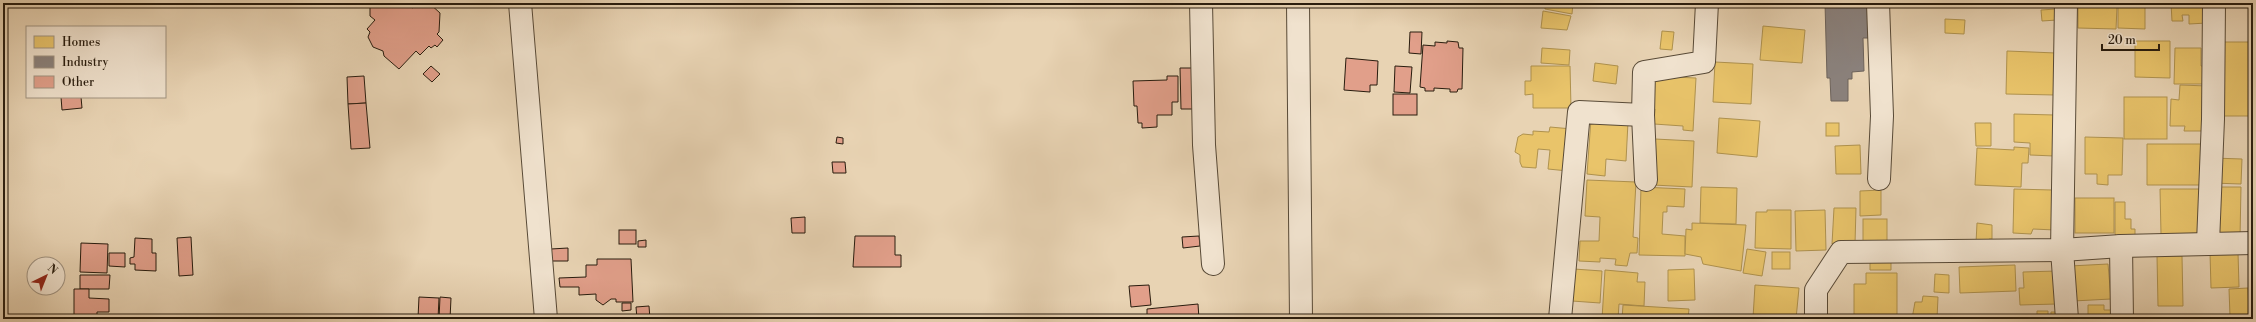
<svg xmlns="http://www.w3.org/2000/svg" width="2256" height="322" font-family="'Libre Bodoni',serif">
<rect width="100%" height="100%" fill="#e8d3b3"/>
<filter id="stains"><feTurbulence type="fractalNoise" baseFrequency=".005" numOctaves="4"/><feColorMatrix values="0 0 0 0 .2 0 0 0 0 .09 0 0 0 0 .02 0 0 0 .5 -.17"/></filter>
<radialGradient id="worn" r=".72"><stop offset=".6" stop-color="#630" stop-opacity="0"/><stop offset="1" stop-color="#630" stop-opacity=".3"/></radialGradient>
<g fill="#e9c46a" stroke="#af924e">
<polygon points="1545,3 1573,3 1572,14 1545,9"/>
<polygon points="2129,3 2145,3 2145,29 2118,28 2118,7 2129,7"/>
<polygon points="2171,3 2205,3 2207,23 2189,24 2189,15 2182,15 2183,21 2172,21"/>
<polygon points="2078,6 2117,7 2116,29 2078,28"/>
<polygon points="2056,9 2057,20 2042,21 2041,10"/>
<polygon points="1543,11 1571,16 1567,30 1541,28"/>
<polygon points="1945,19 1965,20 1964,34 1945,33"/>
<polygon points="1763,26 1805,30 1802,63 1760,60"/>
<polygon points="1662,31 1674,32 1672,50 1660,49"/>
<polygon points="2135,41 2170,41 2170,78 2135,77"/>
<rect x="2218" y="42" width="34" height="74"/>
<polygon points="1542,48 1570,50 1569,65 1541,63"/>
<polygon points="2175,48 2201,48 2201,66 2206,66 2206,84 2174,84"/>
<polygon points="2007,51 2056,53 2055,95 2006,94"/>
<polygon points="1715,62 1753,64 1751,104 1713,102"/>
<polygon points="1595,63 1618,66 1616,84 1593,81"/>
<polygon points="1531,66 1570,66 1571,108 1533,108 1533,94 1525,95 1525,81 1531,81"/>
<polygon points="1652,76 1696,78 1693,131 1683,130 1683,126 1654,124 1655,109 1650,109"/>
<polygon points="2180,85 2208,86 2207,131 2184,131 2185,126 2170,126 2171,99 2179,100"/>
<rect x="2124" y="97" width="43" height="42"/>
<polygon points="2014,114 2055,115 2054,156 2030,155 2030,143 2014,142"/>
<polygon points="1719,118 1760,121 1757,157 1717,153"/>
<polygon points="1591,119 1628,122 1626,161 1606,159 1605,176 1587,174"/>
<rect x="1826" y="123" width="13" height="13"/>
<polygon points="1975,123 1991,123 1991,146 1976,146"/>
<polygon points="1550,127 1572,129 1568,171 1548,169 1550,150 1538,149 1536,168 1522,167 1520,162 1520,155 1515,152 1518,137 1523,134 1533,135 1533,131 1549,132"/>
<polygon points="2085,137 2123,138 2122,175 2108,175 2108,185 2097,184 2097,174 2085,174"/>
<polygon points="1655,139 1694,141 1692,187 1653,185"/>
<polygon points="2147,144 2205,144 2206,185 2147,185"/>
<polygon points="1860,145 1861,174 1836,174 1835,146"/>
<polygon points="2014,147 2029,148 2028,163 2022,163 2021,187 1975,185 1977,148 2014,150"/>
<polygon points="2213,158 2242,159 2241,184 2212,183"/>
<polygon points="1587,180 1636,182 1633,237 1638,238 1637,253 1630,253 1627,266 1615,265 1616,259 1600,258 1600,262 1579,261 1580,241 1599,241 1600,217 1585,216"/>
<polygon points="1641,187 1685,189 1684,207 1667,206 1667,212 1663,212 1662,234 1685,236 1685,256 1639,255"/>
<polygon points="1701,187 1737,188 1736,224 1700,223"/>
<polygon points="2212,187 2241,187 2240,237 2212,237"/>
<polygon points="2014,189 2052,190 2052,193 2056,193 2055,230 2033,229 2031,234 2013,233"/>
<polygon points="2160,189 2202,189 2202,234 2161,234"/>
<polygon points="1881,190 1881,215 1860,216 1860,191"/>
<rect x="2075" y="198" width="39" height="35"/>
<polygon points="2115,202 2125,202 2125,219 2131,219 2131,229 2135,229 2135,238 2118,238 2115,234"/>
<polygon points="1834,208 1856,208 1855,244 1832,244"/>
<polygon points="1767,210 1791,210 1791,249 1755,248 1756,212 1767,212"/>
<polygon points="1825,210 1826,250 1796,251 1795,211"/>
<rect x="1863" y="219" width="24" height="23"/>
<polygon points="1692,223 1746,225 1741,271 1703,264 1701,257 1685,254 1686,229 1692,230"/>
<polygon points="1977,223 1992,225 1992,239 1989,239 1989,244 1976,243"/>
<polygon points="1747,249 1766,252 1762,276 1743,273"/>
<rect x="1772" y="252" width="18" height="17"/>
<polygon points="2238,252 2239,287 2211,288 2210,253"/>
<polygon points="2157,256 2182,256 2183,306 2158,306"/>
<polygon points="1870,257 1891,258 1891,270 1870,270"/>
<polygon points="2108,264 2111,299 2073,301 2070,266"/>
<polygon points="2015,265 2016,291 1960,293 1959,267"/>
<polygon points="1574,269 1602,271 1600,303 1572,301"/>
<polygon points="1694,269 1695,300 1668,301 1668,270"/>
<polygon points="1605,270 1638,273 1637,282 1645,282 1644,306 1619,304 1618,319 1602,319"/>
<polygon points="2057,271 2057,304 2020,305 2019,288 2024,288 2023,272"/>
<polygon points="1866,273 1897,273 1897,319 1854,319 1854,284 1866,284"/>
<polygon points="1935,274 1949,275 1949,293 1934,292"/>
<polygon points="1755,285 1799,288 1796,319 1753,318"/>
<polygon points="2248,288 2249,315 2230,316 2229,289"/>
<polygon points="1923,296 1938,297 1937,319 1912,319 1915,302 1922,302"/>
<polygon points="1623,305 1689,309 1688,319 1622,319"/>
<polygon points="2088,305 2104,305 2104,310 2118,310 2118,319 2088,319"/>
<polygon points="2037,311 2048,311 2048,315 2051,315 2051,312 2060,312 2060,319 2022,319 2022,315 2037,315"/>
<polygon points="1574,315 1595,317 1595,319 1573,319"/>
<rect x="2151" y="317" width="18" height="2"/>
</g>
<polygon fill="#8a817c" stroke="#6d635b" points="1825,3 1872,3 1872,38 1863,38 1864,71 1852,72 1852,79 1848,79 1848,101 1831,101 1830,78 1827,78"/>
<g fill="#e19f8a" stroke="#281c0e">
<polygon points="374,3 404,3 413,8 417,3 429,3 440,13 439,32 437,34 443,40 437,47 435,45 431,48 429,46 420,55 416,51 399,69 384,56 383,51 373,47 368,37 370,32 367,29 375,20 370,16 370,7"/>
<polygon points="1410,32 1422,32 1421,54 1409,53"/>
<polygon points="1447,41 1458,42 1459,48 1463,48 1462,89 1458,89 1457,92 1450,92 1450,89 1434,88 1434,91 1425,91 1425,88 1420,87 1423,45 1435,46 1435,42 1447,43"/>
<polygon points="1346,58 1378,61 1377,85 1370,85 1370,92 1344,90"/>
<polygon points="431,66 440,74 432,82 423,74"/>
<polygon points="1395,66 1412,67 1410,93 1394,92"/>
<polygon points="1180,68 1193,68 1193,109 1181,109"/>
<polygon points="364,76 366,103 348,104 347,77"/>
<polygon points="1167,76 1178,76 1178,102 1172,102 1172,115 1157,115 1157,127 1142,128 1142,123 1138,123 1137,106 1134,106 1133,81 1167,80"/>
<rect x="1393" y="94" width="24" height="21"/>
<polygon points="61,97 81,97 82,108 62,110"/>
<polygon points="366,103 370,148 351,149 348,104"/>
<polygon points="837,137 843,138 843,144 836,143"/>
<polygon points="832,162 845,162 846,173 833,173"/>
<polygon points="805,217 805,233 792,233 791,218"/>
<rect x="619" y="230" width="17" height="14"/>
<polygon points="855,236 895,236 895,255 901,255 901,267 853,267"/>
<polygon points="1199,236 1200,246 1183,248 1182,237"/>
<polygon points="191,237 193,275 179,276 177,238"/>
<polygon points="135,238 152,239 152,253 156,253 156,271 135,270 135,264 130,264 130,258 134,257"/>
<polygon points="646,240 646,247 638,247 638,241"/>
<polygon points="81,243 108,244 107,273 80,272"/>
<polygon points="568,248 568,261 551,261 551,249"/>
<polygon points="109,253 125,253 125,267 109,266"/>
<polygon points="597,259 631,259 633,302 616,302 616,299 611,299 603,305 596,300 596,294 579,295 579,287 560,287 559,278 586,277 586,265 597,265"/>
<polygon points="80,275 110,275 109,289 80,289"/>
<polygon points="1149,285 1151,305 1131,307 1129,286"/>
<polygon points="74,289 89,289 89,298 109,299 109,312 97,312 97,319 74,319"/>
<polygon points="419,297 439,298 438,319 418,318"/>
<polygon points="440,297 451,298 450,319 439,319"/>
<polygon points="622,303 631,303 631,310 622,311"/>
<polygon points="1198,304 1199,319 1147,319 1147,309"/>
<polygon points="649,306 650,319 637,319 636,307"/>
</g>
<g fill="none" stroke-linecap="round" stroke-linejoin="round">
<g stroke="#584a37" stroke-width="24">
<g id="minor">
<polyline points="520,3 546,319"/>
<polyline points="1201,3 1204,145 1213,264"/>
<polyline points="1298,3 1301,319"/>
<polyline points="1878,3 1882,116 1879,179"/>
<polyline points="2066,3 2062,250 2067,319"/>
<polyline points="1646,180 1643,115 1644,72 1704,62 1707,3"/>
<polyline points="2208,243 2213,119 2214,3"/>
<polyline points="2121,246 2122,319"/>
<polyline points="1560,319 1579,112 1643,115"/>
<polyline points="1816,319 1816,290 1841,252 2062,250 2121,246 2253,243"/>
</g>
</g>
<use href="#minor" stroke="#f0e2ce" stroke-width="22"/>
</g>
<rect width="2256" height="322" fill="none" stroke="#e8d3b3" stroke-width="16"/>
<rect x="4" y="4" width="2248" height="314" fill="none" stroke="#281c0e" stroke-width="2"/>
<rect x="8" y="8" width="2240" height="306" fill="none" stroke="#281c0e"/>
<rect x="26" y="26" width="140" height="72" fill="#f0e2ce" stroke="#a09381"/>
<rect x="34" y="36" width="20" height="12" fill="#e9c46a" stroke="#a09381"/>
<text x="62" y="46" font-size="12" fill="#281c0e">Homes</text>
<rect x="34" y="56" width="20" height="12" fill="#8a817c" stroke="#a09381"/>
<text x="62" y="66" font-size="12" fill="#281c0e">Industry</text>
<rect x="34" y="76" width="20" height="12" fill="#e19f8a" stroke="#a09381"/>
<text x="62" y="86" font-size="12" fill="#281c0e">Other</text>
<g transform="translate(46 276) rotate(43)"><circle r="19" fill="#f0e2ce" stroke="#a09381"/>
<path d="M0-3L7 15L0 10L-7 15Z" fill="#8f2418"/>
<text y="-6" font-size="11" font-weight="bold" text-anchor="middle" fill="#281c0e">N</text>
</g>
<path d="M2102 44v6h57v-6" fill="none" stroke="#281c0e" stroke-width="2"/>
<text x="2108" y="44" font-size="12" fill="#281c0e" stroke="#f0e2ce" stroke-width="3" paint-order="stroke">20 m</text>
<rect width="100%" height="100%" filter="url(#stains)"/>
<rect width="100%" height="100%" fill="url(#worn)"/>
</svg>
